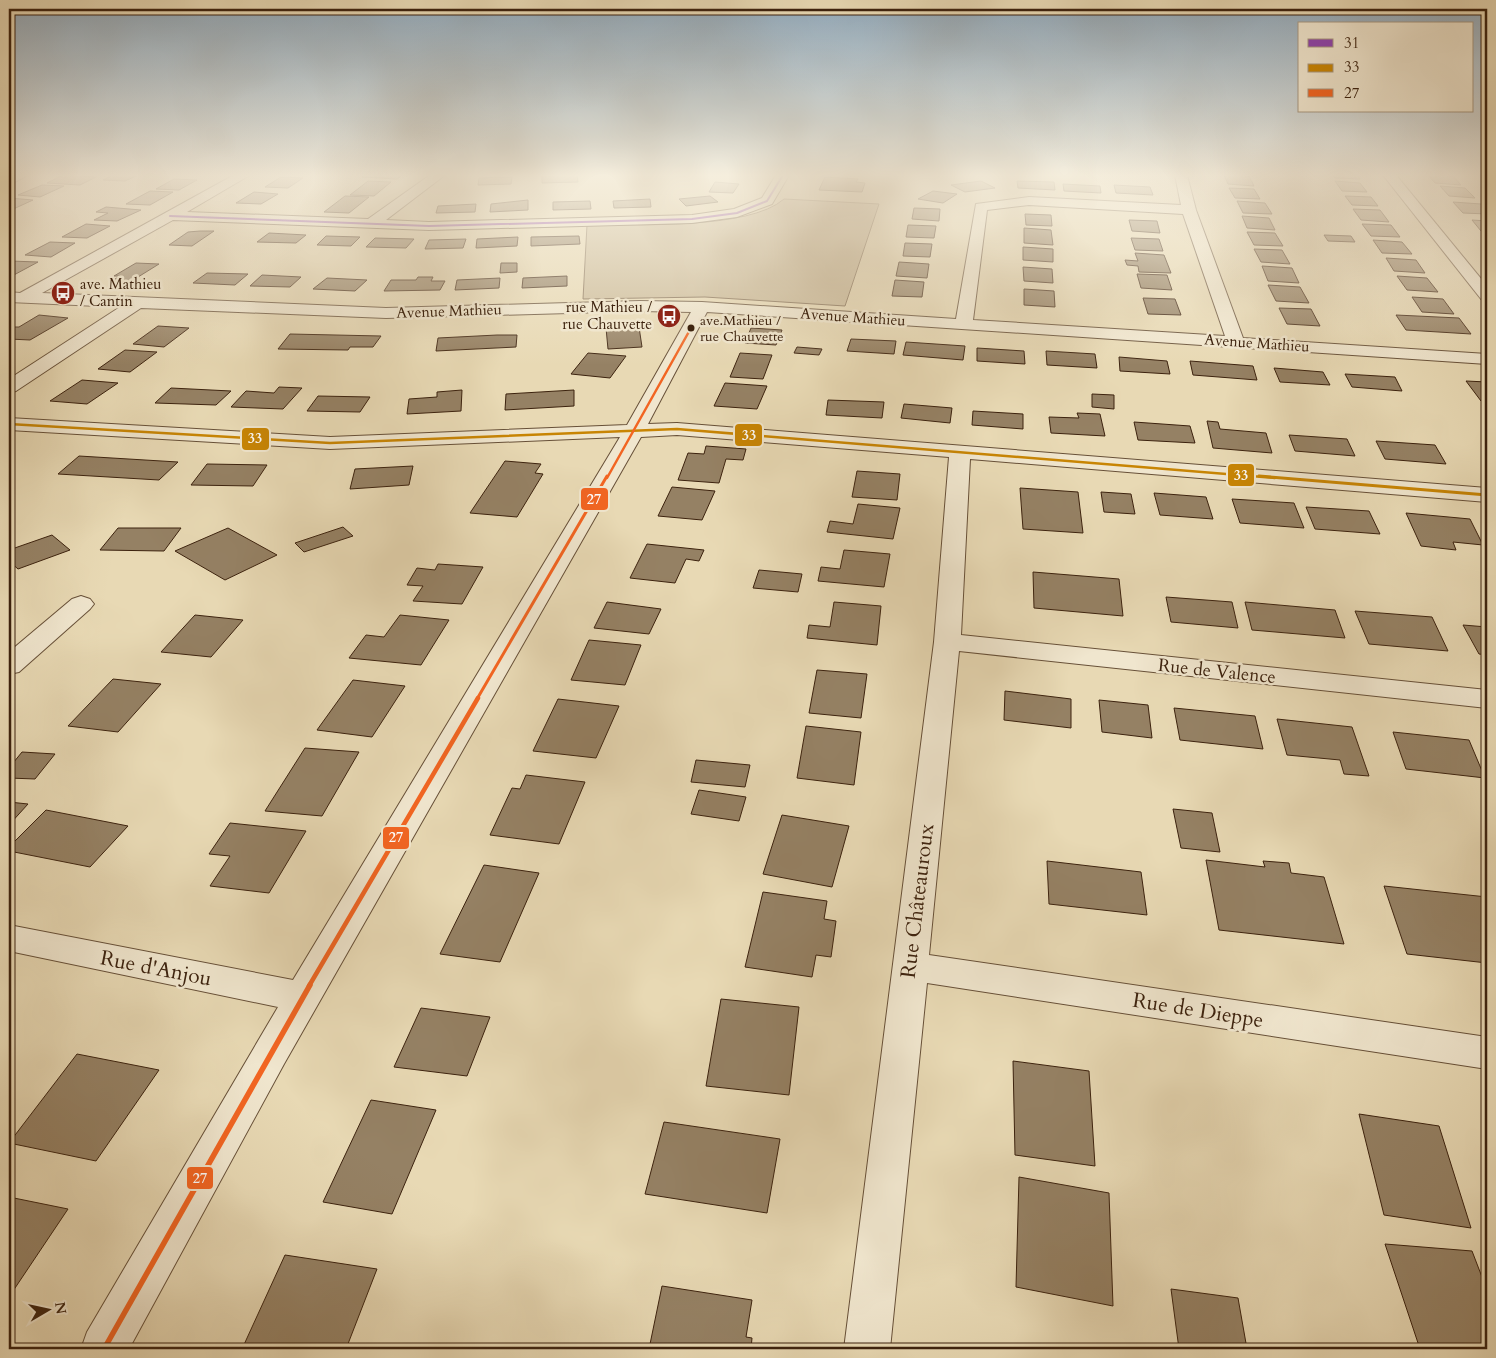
<svg xmlns="http://www.w3.org/2000/svg" width="1496" height="1358" font-family="Cardo,serif">
<rect width="100%" height="100%" fill="#e8d9b4"/>
<filter id="stains"><feTurbulence type="fractalNoise" baseFrequency=".004" numOctaves="4"/><feColorMatrix values="0 0 0 0 .2 0 0 0 0 .09 0 0 0 0 .02 0 0 0 .5 -.17"/></filter>
<radialGradient id="worn" r=".72"><stop offset=".6" stop-color="#630" stop-opacity="0"/><stop offset="1" stop-color="#630" stop-opacity=".3"/></radialGradient>
<path fill="#cbba98" stroke="#846e53" d="M784 199 879 204 845 306 705 297 583 299 587 225C635 224 749 230 784 199Z"/>
<g fill="#958164" stroke="#3c220e">
<polygon points="63,175 96,177 80,185 47,183"/>
<polygon points="113,175 127,175 136,176 125,181 103,180"/>
<polygon points="365,175 403,175 397,179 362,177"/>
<polygon points="577,175 578,182 542,183 542,176"/>
<polygon points="1224,175 1249,176 1254,186 1228,184"/>
<polygon points="1332,175 1357,175 1360,179 1335,178"/>
<polygon points="1428,175 1453,176 1461,185 1435,183"/>
<polygon points="281,177 303,178 288,188 265,187"/>
<polygon points="512,177 511,184 478,185 479,178"/>
<polygon points="825,177 858,179 856,182 865,183 862,192 819,190"/>
<polygon points="174,179 197,180 179,190 156,189"/>
<polygon points="368,181 391,182 374,196 350,195"/>
<polygon points="981,181 995,188 965,192 951,185"/>
<polygon points="1017,181 1054,182 1055,190 1018,188"/>
<polygon points="1335,181 1360,183 1367,192 1342,191"/>
<polygon points="715,182 739,184 733,193 709,192"/>
<polygon points="1063,184 1100,186 1101,193 1064,191"/>
<polygon points="42,185 64,186 40,197 18,195"/>
<polygon points="1114,185 1150,187 1153,195 1116,193"/>
<polygon points="1440,186 1465,188 1475,198 1449,196"/>
<polygon points="1229,188 1254,189 1260,199 1235,198"/>
<polygon points="150,191 173,192 150,205 126,204"/>
<polygon points="933,191 957,194 943,203 918,199"/>
<polygon points="254,192 278,194 261,204 236,203"/>
<polygon points="345,196 369,197 349,213 324,212"/>
<polygon points="710,196 718,202 686,206 679,199"/>
<polygon points="1345,196 1371,197 1378,206 1352,205"/>
<polygon points="9,198 33,200 9,211"/>
<polygon points="650,199 651,207 614,208 613,201"/>
<polygon points="528,200 528,210 490,212 491,204"/>
<polygon points="590,201 591,209 553,210 553,202"/>
<polygon points="1237,201 1265,203 1272,214 1243,213"/>
<polygon points="1453,202 1481,204 1487,210 1487,214 1463,213"/>
<polygon points="476,204 475,212 436,213 438,206"/>
<polygon points="106,207 141,210 117,221 94,220 108,213 96,212"/>
<polygon points="914,208 940,209 939,221 912,219"/>
<polygon points="1353,209 1380,210 1389,222 1361,220"/>
<polygon points="1025,214 1051,215 1052,226 1026,225"/>
<polygon points="1242,216 1269,218 1275,230 1247,228"/>
<polygon points="1129,220 1157,221 1160,233 1132,231"/>
<polygon points="1472,220 1487,221 1487,231 1481,231"/>
<polygon points="86,224 110,226 87,238 62,237"/>
<polygon points="1362,224 1391,225 1400,237 1371,236"/>
<polygon points="908,225 936,226 934,238 906,237"/>
<polygon points="1024,228 1051,230 1053,245 1024,243"/>
<polygon points="200,231 214,231 192,246 169,245 188,232"/>
<polygon points="1247,232 1275,233 1283,246 1254,245"/>
<polygon points="269,233 306,235 296,243 257,242"/>
<polygon points="1324,235 1351,236 1355,242 1328,241"/>
<polygon points="326,236 360,237 351,246 317,245"/>
<polygon points="579,236 580,244 531,246 531,237"/>
<polygon points="518,237 517,246 476,248 477,239"/>
<polygon points="375,238 414,239 406,248 366,247"/>
<polygon points="1131,238 1159,239 1163,251 1135,250"/>
<polygon points="466,239 463,248 425,249 429,240"/>
<polygon points="1373,240 1402,242 1412,254 1382,253"/>
<polygon points="50,242 75,243 51,257 25,255"/>
<polygon points="905,243 932,244 930,257 903,256"/>
<polygon points="1023,247 1053,249 1053,262 1023,260"/>
<polygon points="1254,249 1282,250 1290,264 1261,262"/>
<polygon points="1135,253 1164,255 1171,273 1139,272 1138,266 1127,265 1125,260 1138,261"/>
<polygon points="1386,258 1416,260 1425,273 1394,271"/>
<polygon points="9,261 10,261 38,262 12,276 9,276"/>
<polygon points="899,262 929,264 927,278 896,276"/>
<polygon points="136,263 159,264 130,282 112,281 120,276 114,276"/>
<polygon points="501,263 517,263 517,272 500,273"/>
<polygon points="1262,266 1292,268 1299,283 1268,281"/>
<polygon points="1023,267 1052,269 1053,283 1024,281"/>
<polygon points="207,273 248,274 235,285 193,283"/>
<polygon points="1137,274 1167,275 1172,290 1141,288"/>
<polygon points="262,275 301,277 290,287 250,286"/>
<polygon points="567,276 567,286 522,288 523,278"/>
<polygon points="1397,276 1427,278 1438,292 1407,290"/>
<polygon points="418,277 433,277 431,281 445,281 440,290 384,291 391,280 416,280"/>
<polygon points="327,278 367,280 355,291 313,289"/>
<polygon points="500,278 499,288 455,290 457,280"/>
<polygon points="895,280 924,282 922,297 892,296"/>
<polygon points="1268,285 1300,287 1309,303 1276,301"/>
<polygon points="1024,289 1054,291 1055,307 1024,305"/>
<polygon points="1412,297 1443,299 1454,314 1422,312"/>
<polygon points="1143,298 1175,299 1181,315 1148,314"/>
<polygon points="1279,308 1311,309 1320,326 1287,324"/>
<polygon points="39,315 68,318 30,340 9,339 9,335 12,333 9,332 9,327 19,327"/>
<polygon points="1396,315 1459,318 1471,334 1406,330"/>
<polygon points="158,326 189,328 164,347 133,344"/>
<polygon points="639,327 642,347 608,349 606,328"/>
<polygon points="751,328 782,330 776,345 745,343"/>
<polygon points="290,334 381,336 373,347 350,347 348,350 278,349"/>
<polygon points="497,335 517,335 516,347 436,351 438,338"/>
<polygon points="851,339 896,341 894,354 847,351"/>
<polygon points="906,342 965,346 963,360 903,355"/>
<polygon points="797,347 822,349 819,355 794,353"/>
<polygon points="977,348 1024,351 1025,364 977,361"/>
<polygon points="125,350 157,352 130,372 98,369"/>
<polygon points="1046,351 1095,354 1097,368 1047,365"/>
<polygon points="588,353 626,356 610,378 571,374"/>
<polygon points="740,353 772,355 763,379 730,377"/>
<polygon points="1119,357 1167,361 1170,374 1120,371"/>
<polygon points="1190,361 1253,366 1257,380 1193,375"/>
<polygon points="1274,368 1323,372 1330,385 1280,382"/>
<polygon points="1345,374 1395,377 1402,391 1352,387"/>
<polygon points="82,380 118,383 87,404 50,401"/>
<polygon points="1466,381 1487,382 1487,401 1481,401"/>
<polygon points="725,383 767,386 757,409 714,406"/>
<polygon points="279,387 302,388 283,409 231,407 246,391 274,393"/>
<polygon points="171,388 231,391 216,405 155,403"/>
<polygon points="462,390 461,411 407,414 409,399 437,397 437,392"/>
<polygon points="574,390 574,406 505,410 506,394"/>
<polygon points="1092,394 1114,395 1114,409 1092,407"/>
<polygon points="318,396 370,397 360,412 307,411"/>
<polygon points="828,400 884,402 882,418 826,415"/>
<polygon points="904,404 952,408 950,423 901,418"/>
<polygon points="973,411 1023,414 1023,429 972,425"/>
<polygon points="1077,413 1100,414 1105,436 1051,433 1049,417 1079,418"/>
<polygon points="1207,421 1218,422 1220,429 1266,433 1272,453 1213,448"/>
<polygon points="1134,422 1190,426 1195,443 1138,440"/>
<polygon points="1289,435 1347,439 1355,456 1295,451"/>
<polygon points="1376,441 1435,445 1446,464 1385,459"/>
<polygon points="706,446 746,449 743,460 726,459 719,483 678,480 688,453 704,454"/>
<polygon points="79,456 178,462 159,480 58,474"/>
<polygon points="505,461 541,464 535,473 543,474 517,517 470,513"/>
<polygon points="207,464 267,465 253,486 191,485"/>
<polygon points="413,466 409,485 350,489 355,469"/>
<polygon points="857,471 900,474 897,500 852,497"/>
<polygon points="672,487 715,491 702,520 658,516"/>
<polygon points="1020,488 1078,492 1083,533 1023,529"/>
<polygon points="1101,492 1131,494 1135,514 1104,512"/>
<polygon points="1154,493 1206,497 1213,519 1160,515"/>
<polygon points="1232,499 1294,503 1304,528 1240,523"/>
<polygon points="858,504 900,508 893,539 827,532 830,521 853,524"/>
<polygon points="1306,507 1369,511 1380,534 1315,529"/>
<polygon points="1406,513 1470,519 1483,545 1453,542 1456,550 1421,546"/>
<polygon points="343,527 353,536 304,552 295,543"/>
<polygon points="118,528 181,528 164,551 100,550"/>
<polygon points="228,528 277,555 225,580 175,551"/>
<polygon points="52,535 70,550 18,569 9,561 9,550"/>
<polygon points="647,544 704,550 699,561 686,559 675,583 630,578"/>
<polygon points="844,550 890,554 884,587 818,581 821,567 840,569"/>
<polygon points="438,564 483,567 462,604 413,601 423,586 407,585 417,568 435,570"/>
<polygon points="759,570 802,574 798,592 753,588"/>
<polygon points="1033,572 1119,579 1123,616 1034,608"/>
<polygon points="1166,597 1232,602 1238,628 1171,622"/>
<polygon points="607,602 661,609 649,634 594,628"/>
<polygon points="834,602 881,606 877,645 807,638 809,625 830,627"/>
<polygon points="1245,602 1335,610 1345,638 1252,630"/>
<polygon points="1355,611 1432,617 1448,651 1369,644"/>
<polygon points="195,615 243,620 211,657 161,652"/>
<polygon points="400,615 449,620 421,665 349,658 366,635 384,637"/>
<polygon points="1463,625 1487,627 1487,655 1479,654"/>
<polygon points="589,640 641,645 625,685 571,680"/>
<polygon points="817,670 867,674 861,718 809,713"/>
<polygon points="113,679 161,684 118,732 68,726"/>
<polygon points="353,680 405,686 372,737 317,730"/>
<polygon points="1005,691 1071,699 1071,728 1004,720"/>
<polygon points="558,699 619,706 596,758 533,751"/>
<polygon points="1099,700 1148,705 1152,738 1102,732"/>
<polygon points="1174,708 1255,716 1263,749 1180,740"/>
<polygon points="1277,719 1352,727 1369,776 1344,774 1340,760 1287,755"/>
<polygon points="806,726 861,732 854,785 797,778"/>
<polygon points="1393,732 1469,740 1485,778 1406,769"/>
<polygon points="305,748 359,752 322,816 265,811"/>
<polygon points="22,752 55,754 35,779 9,778 9,768"/>
<polygon points="696,760 750,765 745,787 691,782"/>
<polygon points="526,775 585,782 559,844 490,835 512,788 520,789"/>
<polygon points="699,790 746,797 739,821 691,814"/>
<polygon points="9,802 28,804 9,825"/>
<polygon points="1173,809 1212,813 1220,852 1181,848"/>
<polygon points="46,810 128,826 90,867 9,851 9,847"/>
<polygon points="782,815 849,826 832,887 763,874"/>
<polygon points="230,823 306,831 269,893 210,886 230,856 209,854"/>
<polygon points="1206,860 1265,867 1263,861 1289,863 1291,873 1324,877 1344,944 1219,930"/>
<polygon points="1047,861 1141,872 1147,915 1049,904"/>
<polygon points="484,865 539,873 500,962 440,954"/>
<polygon points="1384,886 1487,897 1487,963 1407,954"/>
<polygon points="763,892 827,901 824,919 836,921 831,957 816,955 812,977 745,967"/>
<polygon points="721,999 799,1007 789,1095 706,1086"/>
<polygon points="421,1008 490,1017 467,1076 394,1067"/>
<polygon points="77,1054 159,1070 96,1161 9,1143"/>
<polygon points="1013,1061 1089,1071 1095,1166 1015,1155"/>
<polygon points="371,1100 436,1110 392,1214 323,1202"/>
<polygon points="1359,1114 1439,1126 1471,1228 1384,1215"/>
<polygon points="664,1122 780,1139 767,1213 645,1194"/>
<polygon points="1019,1177 1109,1193 1113,1306 1016,1287"/>
<polygon points="9,1197 68,1209 9,1297"/>
<polygon points="1385,1244 1472,1251 1487,1290 1487,1349 1420,1349"/>
<polygon points="285,1255 377,1269 346,1349 242,1349"/>
<polygon points="662,1286 752,1300 746,1337 752,1338 751,1349 649,1349"/>
<polygon points="1171,1289 1238,1298 1247,1349 1179,1349"/>
</g>
<g fill="none" stroke-linecap="round" stroke-linejoin="round">
<g stroke="#675038" stroke-width="2">
<g id="minor">
<polygon points="11,175 28,175 9,185 9,176"/>
<path d="M234 175H250L187 212 368 219 430 175H445L386 220 429 222 692 215 734 209 762 198 776 175H789L772 204 737 217 692 223 429 230 173 220 42 293 386 308 640 301 702 302 956 319 976 204 1029 197 1181 205 1175 175H1187L1196 210 1243 338 1487 354V364L707 312 648 424 677 423 1487 488V502L970 459 961 635 1487 690V708L959 651 929 955 1487 1037V1069L927 983 890 1349H844L934 642 949 457 677 435 641 437 284 1064 129 1349H81L87 1332 278 1007 9 951V925L293 980 620 437 330 449 9 430V418L330 437 627 425 691 312 640 311 386 318 141 308 16 391 9 393V379L120 307 9 302V292L20 293ZM1029 205 1183 214 1225 336 973 320 987 210Z"/>
<polygon points="1383,175 1396,175 1487,286 1487,301 1481,299"/>
<polygon points="81,596 90,599 94,604 90,609 19,672 9,674 9,652 72,599"/>
</g>
</g>
<use href="#minor" fill="#f0e6ce" fill-rule="evenodd"/>
<g stroke="#f0e6ce" stroke-width="4">
<polyline id="bus-1" points="170,216 429,226 692,219 737,213 767,201 783,175"/>
</g>
<g stroke="#f0e6ce" stroke-width="5">
<polyline id="bus-2-far1" points="9,424 330,443 677,429 1275,478"/>
</g>
<g stroke="#f0e6ce" stroke-width="6">
<polyline id="bus-2" points="1259,476 1487,495"/>
</g>
<g stroke="#f0e6ce" stroke-width="5">
<polyline id="bus-3-far3" points="607,478 691,328"/>
</g>
<g stroke="#f0e6ce" stroke-width="6">
<polyline id="bus-3-far2" points="477,699 607,476"/>
</g>
<g stroke="#f0e6ce" stroke-width="8">
<polyline id="bus-3-far1" points="309,986 478,698"/>
</g>
<g stroke="#f0e6ce" stroke-width="9">
<polyline id="bus-3" points="104,1349 310,985"/>
</g>
<use href="#bus-1" stroke="#8e44ad" stroke-width="2"/>
<use href="#bus-2-far1" stroke="#c88504" stroke-width="2.5"/>
<use href="#bus-2" stroke="#c88504" stroke-width="3"/>
<use href="#bus-3-far3" stroke="#f26522" stroke-width="2.5"/>
<use href="#bus-3-far2" stroke="#f26522" stroke-width="3"/>
<use href="#bus-3-far1" stroke="#f26522" stroke-width="4.5"/>
<use href="#bus-3" stroke="#f26522" stroke-width="5.5"/>
</g>
<linearGradient id="sky" x2="0" y2="1"><stop stop-color="#91aabd"/><stop offset="0.48" stop-color="#f5eedd"/><stop offset="1" stop-color="#f5eedd" stop-opacity="0"/></linearGradient>
<rect width="1496" height="365" fill="url(#sky)"/>
<defs>
<g id="bus-disc" transform="scale(1.25)"><circle r="9.5" fill="#8f2418" stroke="#f0e6ce"/><path d="M-5-6H5V4H4V6H2V4H-2V6H-4V4H-5ZM-3.5-4V0h7V-4ZM-3.5 1.2v1.5H-2V1.2ZM2 1.2v1.5H3.5V1.2Z" fill="#fff"/></g>
</defs>
<g fill-rule="evenodd">
<use href="#bus-disc" x="63" y="293"/>
<use href="#bus-disc" x="669" y="316"/>
</g>
<circle fill="#3c220e" stroke="#f0e6ce" stroke-width="2" cx="691" cy="328" r="4.5"/>
<g text-anchor="middle" stroke-width="5" stroke-linejoin="round" paint-order="stroke">
<g font-size="14" fill="#3c220e" stroke="#f0e6ce" text-anchor="start">
<text x="700" y="325">ave.Mathieu /<tspan x="700" dy="16">rue Chauvette</tspan></text>
</g>
<g font-size="15" fill="#3c220e" stroke="#f0e6ce" text-anchor="start">
<text x="80" y="289">ave. Mathieu<tspan x="80" dy="17">/ Cantin</tspan></text>
<text x="652" y="312" text-anchor="end">rue Mathieu /<tspan x="652" dy="17">rue Chauvette</tspan></text>
</g>
<g font-size="15" fill="#3c220e" stroke="#f0e6ce">
<text transform="translate(449 311) rotate(-2)" y="5">Avenue Mathieu</text>
<text transform="translate(853 317) rotate(4)" y="5">Avenue Mathieu</text>
<text transform="translate(1257 343) rotate(4)" y="5">Avenue Mathieu</text>
</g>
<g font-size="18" fill="#3c220e" stroke="#f0e6ce">
<text transform="translate(1217 671) rotate(6)" y="6">Rue de Valence</text>
</g>
<g font-size="21" fill="#3c220e" stroke="#f0e6ce">
<text transform="translate(917 901) rotate(-83)" y="7">Rue Châteauroux</text>
<text transform="translate(156 968) rotate(11)" y="7">Rue d'Anjou</text>
<text transform="translate(1198 1010) rotate(9)" y="7">Rue de Dieppe</text>
</g>
</g>
<g stroke="#f0e6ce" stroke-width="2">
<rect x="734" y="423" width="29" height="24" rx="5" fill="#c88504"/>
<rect x="241" y="427" width="29" height="24" rx="5" fill="#c88504"/>
<rect x="1227" y="463" width="28" height="24" rx="5" fill="#c88504"/>
<rect x="580" y="487" width="29" height="24" rx="5" fill="#f26522"/>
<rect x="382" y="826" width="28" height="24" rx="5" fill="#f26522"/>
<rect x="186" y="1166" width="28" height="24" rx="5" fill="#f26522"/>
</g>
<g font-size="14" text-anchor="middle" font-weight="bold" fill="#fff">
<text x="749" y="440">33</text>
<text x="255" y="443">33</text>
<text x="1241" y="480">33</text>
<text x="594" y="504">27</text>
<text x="396" y="842">27</text>
<text x="200" y="1183">27</text>
</g>
<rect width="1496" height="1358" fill="none" stroke="#e8d9b4" stroke-width="30"/>
<rect x="10" y="10" width="1476" height="1338" fill="none" stroke="#3c220e" stroke-width="2.5"/>
<rect x="15" y="15" width="1466" height="1328" fill="none" stroke="#3c220e"/>
<rect x="1298" y="22" width="175" height="90" fill="#f0e6ce" stroke="#a89881"/>
<rect x="1308" y="39" width="25" height="8" fill="#8e44ad" stroke="#a89881"/>
<text x="1344" y="48" font-size="15" fill="#3c220e">31</text>
<rect x="1308" y="64" width="25" height="8" fill="#c88504" stroke="#a89881"/>
<text x="1344" y="72" font-size="15" fill="#3c220e">33</text>
<rect x="1308" y="89" width="25" height="8" fill="#f26522" stroke="#a89881"/>
<text x="1344" y="98" font-size="15" fill="#3c220e">27</text>
<g transform="translate(48 1310) rotate(81)" stroke="#f0e6ce" stroke-width="4" paint-order="stroke">
<path d="M0-4L9 19L0 12L-9 19Z" fill="#3c220e"/>
<text y="-8" font-size="14" font-weight="bold" text-anchor="middle" fill="#3c220e">N</text>
</g>
<rect width="100%" height="100%" filter="url(#stains)"/>
<rect width="100%" height="100%" fill="url(#worn)"/>
</svg>
